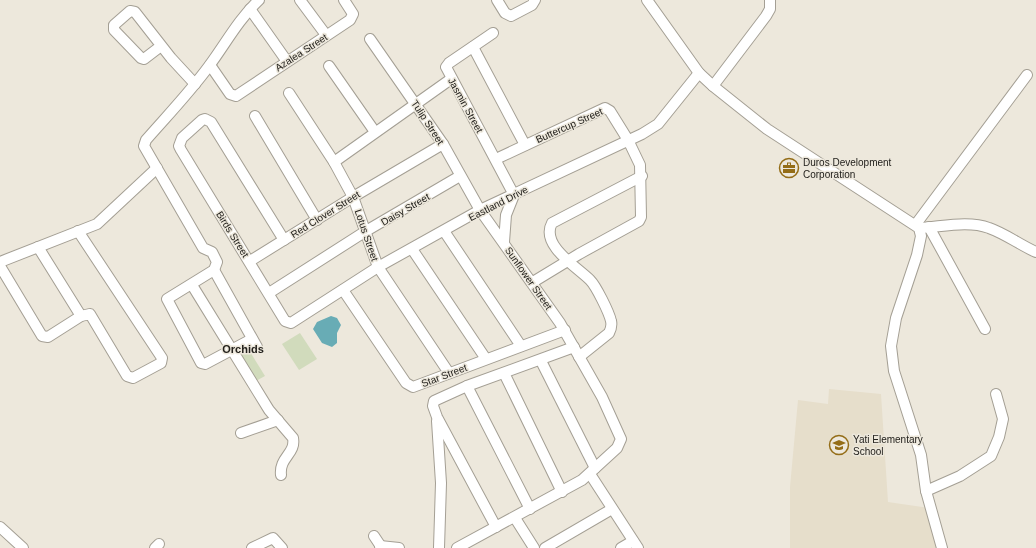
<svg xmlns="http://www.w3.org/2000/svg" width="1036" height="548" font-family="Arial,sans-serif">
<rect width="100%" height="100%" fill="#ede8dc"/>
<polygon fill="#e6decb" points="829,389 881,394 888,502 929,508 938,548 790,548 790,487 798,400 828,404"/>
<g fill="#d1dbbc">
<polygon points="300,333 317,359 299,370 282,344"/>
<polygon points="249,350 265,376 254,382 238,355"/>
</g>
<polygon fill="#68acb5" points="331,316 337,318 341,325 337,333 337,343 332,347 322,343 313,329 317,322"/>
<g fill="none" stroke-linecap="round" stroke-linejoin="round">
<g stroke="#a49f94" stroke-width="12">
<g id="minor">
<polyline points="300,0 326,35"/>
<polyline points="497,0 505,13 511,16 532,5 535,0"/>
<polyline points="647,0 699,73 713,86 767,129 919,228 921,236 917,255 896,318 891,346 894,371 921,455 926,491 942,548"/>
<polyline points="250,9 286,60"/>
<polyline points="493,33 449,63 446,67 514,195 506,215 504,242"/>
<polyline points="370,39 443,144 480,210 560,323 602,397 621,439 617,448 582,480 457,548"/>
<polyline points="161,46 144,59 141,58 114,30 114,25 130,11 135,12 171,58 195,84"/>
<polyline points="473,47 525,145"/>
<polyline points="210,65 230,94 236,96 350,20 353,14 344,0"/>
<polyline points="329,66 375,132"/>
<polyline points="713,86 766,16 770,9 770,0"/>
<polyline points="289,93 334,162 353,197 378,267 449,373"/>
<polyline points="255,116 317,220"/>
<polyline points="496,159 605,108 610,111 628,140 640,165 641,217 639,221 579,254 533,282"/>
<polyline points="334,162 451,79"/>
<polyline points="916,224 1027,75"/>
<polyline points="929,227 985,329"/>
<path d="M919 228C941 227 968 220 989 228 1006 234 1020 245 1036 252"/>
<polyline points="444,231 521,346"/>
<polyline points="284,240 211,122 205,119 202,120 182,138 179,146 181,150 285,321 291,323 378,267 480,210 642,134 658,124 699,73"/>
<polyline points="38,247 81,316"/>
<polyline points="412,249 486,359"/>
<polyline points="250,261 353,197 443,144"/>
<polyline points="0,262 97,224 157,168"/>
<polyline points="0,266 42,336 48,337 81,316 90,314 127,376 133,378 161,363 162,358 78,231"/>
<polyline points="214,270 257,347"/>
<path d="M192 285 269 410 293 438C296 454 279 457 281 475"/>
<polyline points="343,290 406,383 413,387 565,330"/>
<polyline points="269,293 366,231 460,176"/>
<path d="M252 339 205 364 201 363 167 299 214 270 217 262 212 252 203 248 144 146 146 140C167 116 190 92 209 66 226 43 238 20 259 0"/>
<path d="M579 357 609 333C611 329 612 325 611 321 609 312 596 286 590 280 577 267 540 245 552 223L642 176"/>
<polyline points="541,361 595,468"/>
<polyline points="504,373 562,492"/>
<polyline points="467,386 530,509"/>
<polyline points="437,421 441,483 439,548"/>
<polyline points="241,433 278,420"/>
<polyline points="590,474 638,548"/>
<polyline points="926,491 960,476 991,456 999,437 1003,419 996,394"/>
<polyline points="515,518 534,548"/>
<polyline points="0,527 23,548"/>
<polyline points="496,527 437,417 433,406 434,401 467,386 574,347"/>
<polyline points="374,536 382,548"/>
<polyline points="380,546 399,548"/>
<polyline points="155,548 159,544"/>
<polyline points="252,548 273,538 282,548"/>
<polyline points="545,548 612,509"/>
<polyline points="621,548 633,541"/>
</g>
</g>
<use href="#minor" stroke="#fff" stroke-width="10"/>
</g>
<defs>
<g id="office-ring" transform="scale(1)"><circle r="9.5" fill="#ede8dc" stroke="#946d17" stroke-width="1.5"/><path d="M-6-3h4V-5.5h4V-3h4V5H-6ZM-1-4.5V-3h2v-1.5ZM-6 0V1H6V0Z" fill="#946d17"/></g>
<g id="school-ring" transform="scale(1)"><circle r="9.5" fill="#ede8dc" stroke="#946d17" stroke-width="1.5"/><path d="M0-5L7-2L0 1L-7-2ZM-4 1L0 2.5L4 1V4Q0 6-4 4Z" fill="#946d17"/></g>
</defs>
<g fill-rule="evenodd">
<use href="#office-ring" x="789" y="168"/>
<use href="#school-ring" x="839" y="445"/>
</g>
<g text-anchor="middle" stroke-width="3" stroke-linejoin="round" paint-order="stroke">
<g font-size="10" fill="#23211d" stroke="#ede8dc">
<text transform="translate(301 52) rotate(-33)" y="4">Azalea Street</text>
<text transform="translate(466 105) rotate(61)" y="4">Jasmin Street</text>
<text transform="translate(428 122) rotate(57)" y="4">Tulip Street</text>
<text transform="translate(569 125) rotate(-24)" y="4">Buttercup Street</text>
<text transform="translate(498 203) rotate(-27)" y="4">Eastland Drive</text>
<text transform="translate(405 209) rotate(-30)" y="4">Daisy Street</text>
<text transform="translate(325 214) rotate(-32)" y="4">Red Clover Street</text>
<text transform="translate(233 234) rotate(58)" y="4">Birds Street</text>
<text transform="translate(367 235) rotate(71)" y="4">Lotus Street</text>
<text transform="translate(529 278) rotate(55)" y="4">Sunflower Street</text>
<text transform="translate(444 375) rotate(-21)" y="4">Star Street</text>
</g>
<g font-size="10" fill="#23211d" stroke="#ede8dc" text-anchor="start">
<text x="803" y="166">Duros Development<tspan x="803" dy="12">Corporation</tspan></text>
<text x="853" y="443">Yati Elementary<tspan x="853" dy="12">School</tspan></text>
</g>
<g font-size="11" font-weight="bold" fill="#23211d" stroke="#ede8dc">
<text x="243" y="353">Orchids</text>
</g>
</g>
</svg>
